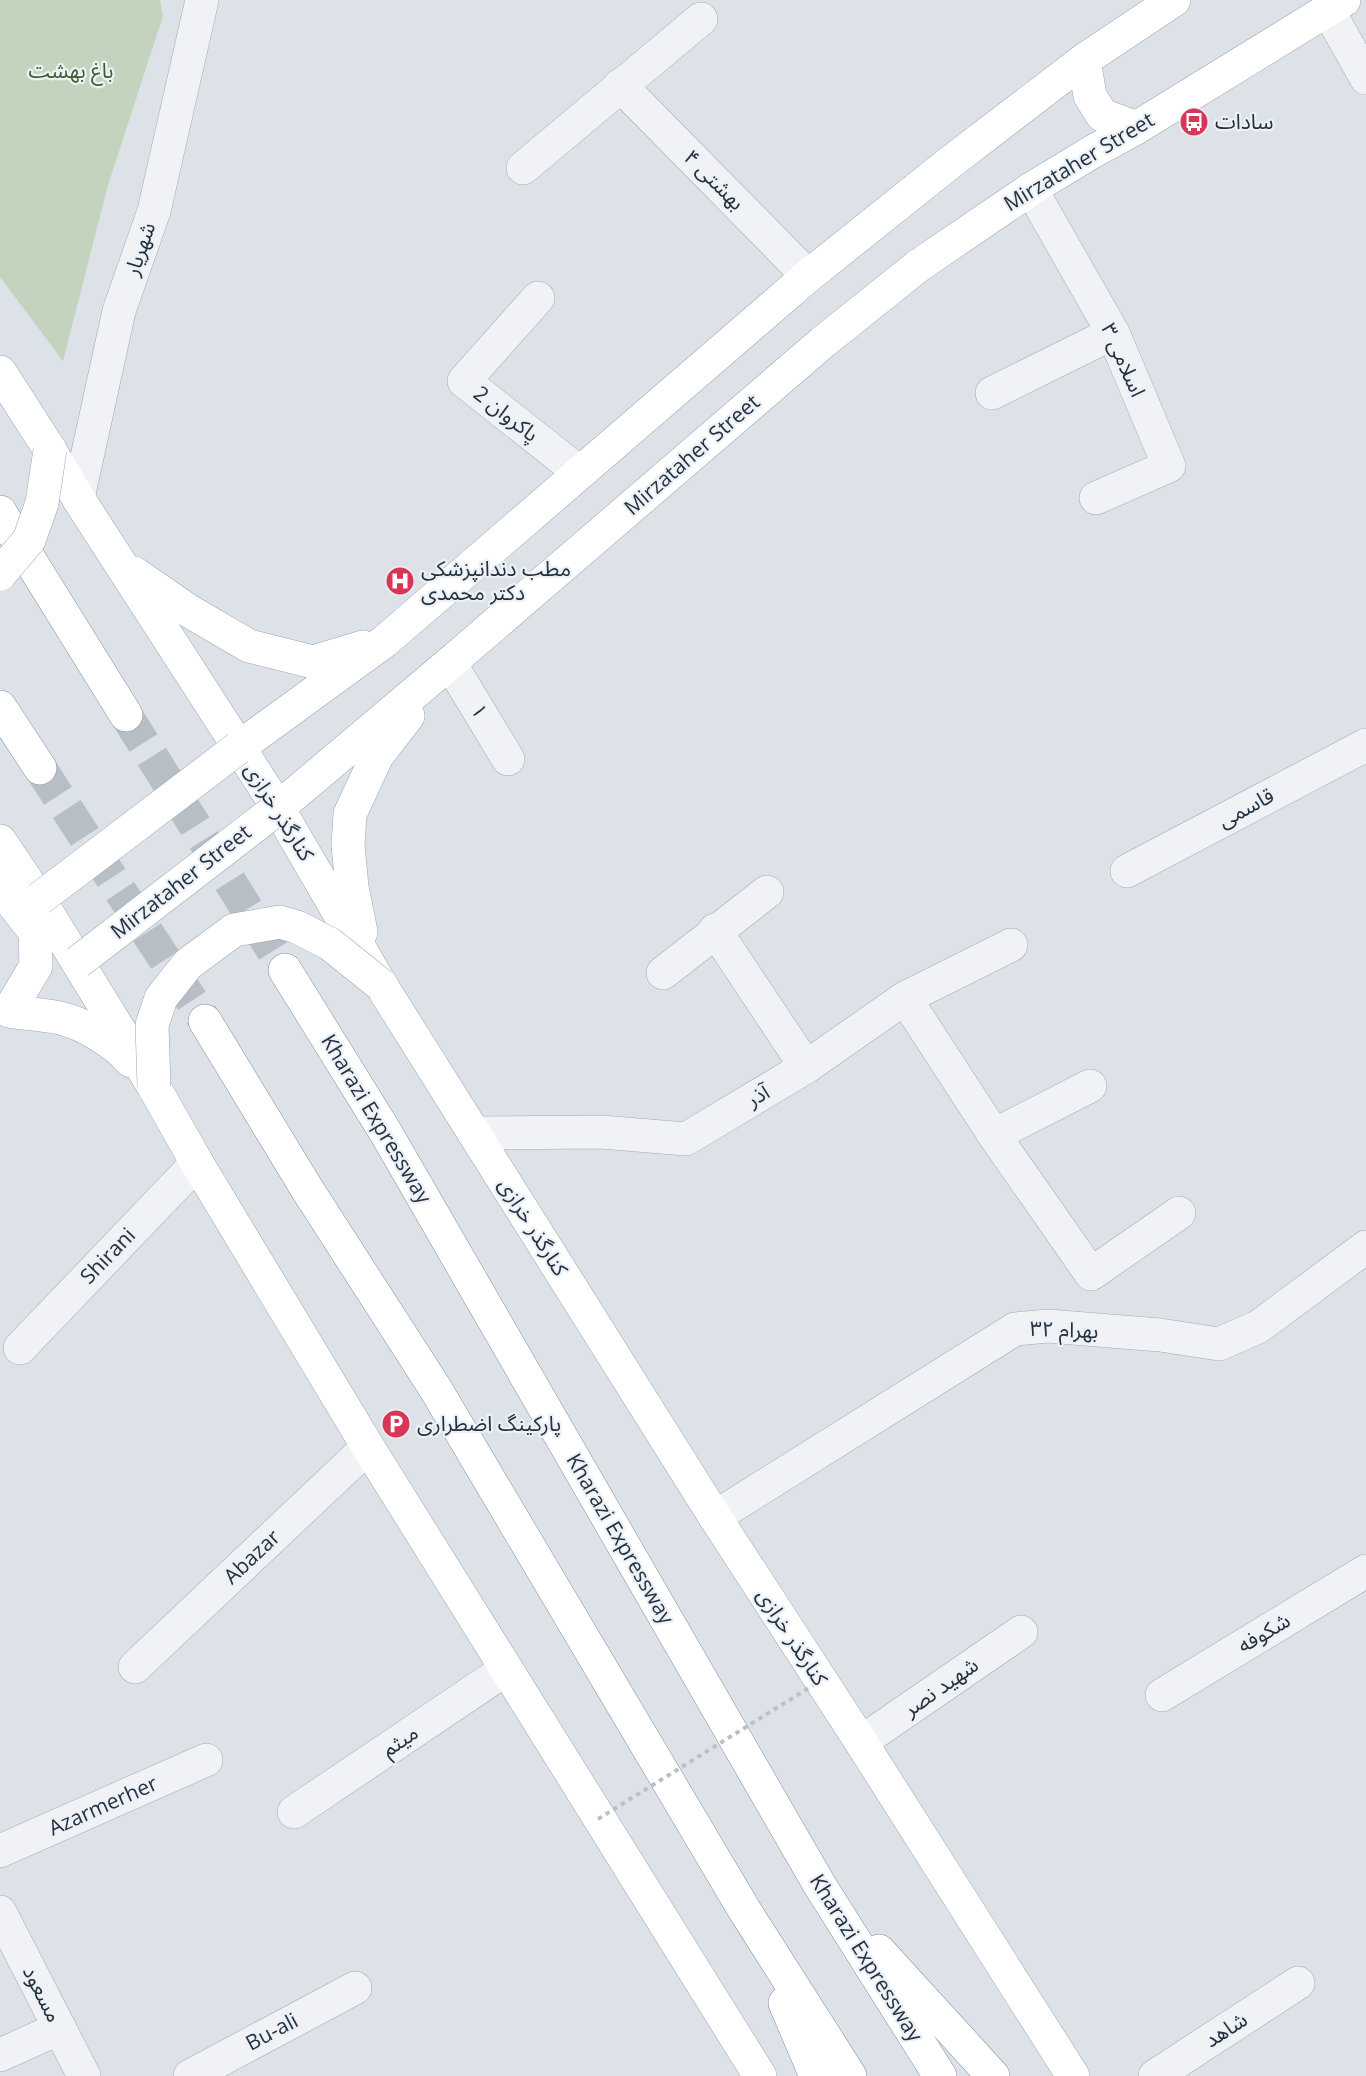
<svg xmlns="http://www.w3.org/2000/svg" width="1366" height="2076" font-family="'Open Sans','Noto Sans Arabic',sans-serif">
<rect width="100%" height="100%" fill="#dde2e8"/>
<polygon fill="#c4d3bd" points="0,0 160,0 163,16 108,185 63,361 0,277"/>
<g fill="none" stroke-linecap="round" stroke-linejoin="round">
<g stroke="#b8bec6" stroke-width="33" stroke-dasharray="33 16" stroke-linecap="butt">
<polyline points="126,715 285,970"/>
<polyline points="40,768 205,1021"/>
</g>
<g stroke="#a2a9b2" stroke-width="34">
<g id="minor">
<polyline points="1328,10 1366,78"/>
<polyline points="620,85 808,276"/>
<polyline points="523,168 701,19"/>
<polyline points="1031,189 1113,333 1169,466 1096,498"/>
<polyline points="538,298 464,381 579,472"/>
<polyline points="992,393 1113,333"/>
<polyline points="78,498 119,311 154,211 202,0"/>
<polyline points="450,663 508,759"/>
<polyline points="1127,871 1366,745"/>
<polyline points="715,930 806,1067"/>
<polyline points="663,973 767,892"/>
<polyline points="905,998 994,1135 1091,1274 1179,1213"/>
<polyline points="474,1133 601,1132 686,1139 806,1067 905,998 1011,945"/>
<polyline points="994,1135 1090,1086"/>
<polyline points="20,1348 197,1163"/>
<polyline points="715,1517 1015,1329 1048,1326 1160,1335 1219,1344 1258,1327 1366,1247"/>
<polyline points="135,1667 368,1447"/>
<polyline points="1162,1695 1366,1571"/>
<polyline points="861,1742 1021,1632"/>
<polyline points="294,1812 505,1670"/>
<polyline points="0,1851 206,1760"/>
<polyline points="0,1912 84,2076"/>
<polyline points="0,2055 60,2028"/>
<polyline points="190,2076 355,1988"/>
<polyline points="1155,2076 1298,1983"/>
</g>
</g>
<g stroke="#9ba6b5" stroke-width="34">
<g id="major">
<polyline points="1084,60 1090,96 1102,115 1136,128"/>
<polyline points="0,372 50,450 78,498 278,808 381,985 715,1517 861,1742 1073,2076"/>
<polyline points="134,573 189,611 249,646 313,662 363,647"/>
<polyline points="238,748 385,641 808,276 952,161 1084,60 1174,0"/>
<polyline points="278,808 450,663 823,342 918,266 1031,189 1092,152 1136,128 1344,0"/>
<polyline points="0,841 39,899 154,1087 197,1163 368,1447 760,2076"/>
<path d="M0 887 35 932 36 966 9 1011C25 1014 43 1014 60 1018 85 1024 114 1042 131 1061"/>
<polyline points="361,932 352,887 348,845 350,814 377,756 408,716"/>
</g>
</g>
<g stroke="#8390a0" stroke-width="34">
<g id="highway">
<polyline points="0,512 126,715"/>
<polyline points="0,707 40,768"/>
<polyline points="285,970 386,1133 819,1884 940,2076"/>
<polyline points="205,1021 307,1189 435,1388 745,1911 850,2076"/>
<polyline points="879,1951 993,2076"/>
<polyline points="785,2003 816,2076"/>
</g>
</g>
<use href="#minor" stroke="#f0f2f6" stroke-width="33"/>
<use href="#major" stroke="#fff" stroke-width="33"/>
<use href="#highway" stroke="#fff" stroke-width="33"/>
<g stroke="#9ba6b5" stroke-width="34" stroke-linecap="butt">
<g id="major-bridge">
<polyline points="0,574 29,540 42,503 50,450"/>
<polyline points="39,899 238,748"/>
<polyline points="78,962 278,808"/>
<polyline points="154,1087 152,1025 161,998 188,964 234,930 280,922 297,927 330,944 381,985"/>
</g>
</g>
<polyline stroke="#bbc0c7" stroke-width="4" stroke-dasharray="4.5 4.5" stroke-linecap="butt" points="598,1819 820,1681"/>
<use href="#major-bridge" stroke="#fff" stroke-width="33"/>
</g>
<defs>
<g id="bus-disc" transform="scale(1.5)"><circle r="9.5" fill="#d93556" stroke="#ecf1f6"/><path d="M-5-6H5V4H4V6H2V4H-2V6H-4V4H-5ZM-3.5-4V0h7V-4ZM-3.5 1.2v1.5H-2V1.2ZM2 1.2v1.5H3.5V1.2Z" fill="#fff"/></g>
<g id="hospital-disc" transform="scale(1.5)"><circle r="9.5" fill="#d93556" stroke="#ecf1f6"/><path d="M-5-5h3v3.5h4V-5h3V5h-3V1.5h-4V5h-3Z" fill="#fff"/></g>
<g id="parking-disc" transform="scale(1.5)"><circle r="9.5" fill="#d93556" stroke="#ecf1f6"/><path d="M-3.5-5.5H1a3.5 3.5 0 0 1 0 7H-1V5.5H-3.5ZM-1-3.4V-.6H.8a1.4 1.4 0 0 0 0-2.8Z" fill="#fff"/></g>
</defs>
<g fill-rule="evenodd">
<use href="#bus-disc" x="1194" y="122"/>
<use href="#hospital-disc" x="400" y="581"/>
<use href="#parking-disc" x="396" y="1424"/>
</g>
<g text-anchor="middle" stroke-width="4.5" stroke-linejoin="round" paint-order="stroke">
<g font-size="21" fill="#3b5d31" stroke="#ecf1f6">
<text x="71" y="78">باغ بهشت</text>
</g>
<g font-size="21" fill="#253040" stroke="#ecf1f6" text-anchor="start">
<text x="1215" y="129">سادات</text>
<text x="421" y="576">مطب دندانپزشکی<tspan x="421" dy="24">دکتر محمدی</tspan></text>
<text x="417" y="1431">پارکینگ اضطراری</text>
</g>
<g font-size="21" fill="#253040" stroke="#ecf1f6">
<text transform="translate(1079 162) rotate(-31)" y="7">Mirzataher Street</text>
<text transform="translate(714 180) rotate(45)" y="7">بهشتی ۴</text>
<text transform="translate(140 249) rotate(-71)" y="7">شهریار</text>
<text transform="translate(1123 360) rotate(66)" y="7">اسلامی ۳</text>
<text transform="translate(506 414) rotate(38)" y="7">پاکروان 2</text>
<text transform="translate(692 455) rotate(-41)" y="7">Mirzataher Street</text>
<text transform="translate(479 711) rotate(59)" y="7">۱</text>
<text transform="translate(1246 808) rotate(-28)" y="7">قاسمی</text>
<text transform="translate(279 812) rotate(58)" y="7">کنارگذر خرازی</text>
<text transform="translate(181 882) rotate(-38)" y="7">Mirzataher Street</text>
<text transform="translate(758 1096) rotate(-31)" y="7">آذر</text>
<text transform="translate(376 1119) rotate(59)" y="7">Kharazi Expressway</text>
<text transform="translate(533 1227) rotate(58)" y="7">کنارگذر خرازی</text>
<text transform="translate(108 1256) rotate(-46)" y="7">Shirani</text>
<text transform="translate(1064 1330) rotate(2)" y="7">بهرام ۳۲</text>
<text transform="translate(620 1539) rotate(60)" y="7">Kharazi Expressway</text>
<text transform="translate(252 1557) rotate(-43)" y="7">Abazar</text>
<text transform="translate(1264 1633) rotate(-31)" y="7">شکوفه</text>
<text transform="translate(792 1637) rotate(57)" y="7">کنارگذر خرازی</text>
<text transform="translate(941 1687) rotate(-35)" y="7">شهید نصر</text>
<text transform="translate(400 1741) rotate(-34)" y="7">میثم</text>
<text transform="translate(103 1806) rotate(-24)" y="7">Azarmerher</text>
<text transform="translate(866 1958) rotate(58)" y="7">Kharazi Expressway</text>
<text transform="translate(42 1994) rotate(63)" y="7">مسعود</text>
<text transform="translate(1226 2030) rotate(-33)" y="7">شاهد</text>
<text transform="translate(272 2032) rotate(-28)" y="7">Bu-ali</text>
</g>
</g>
</svg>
